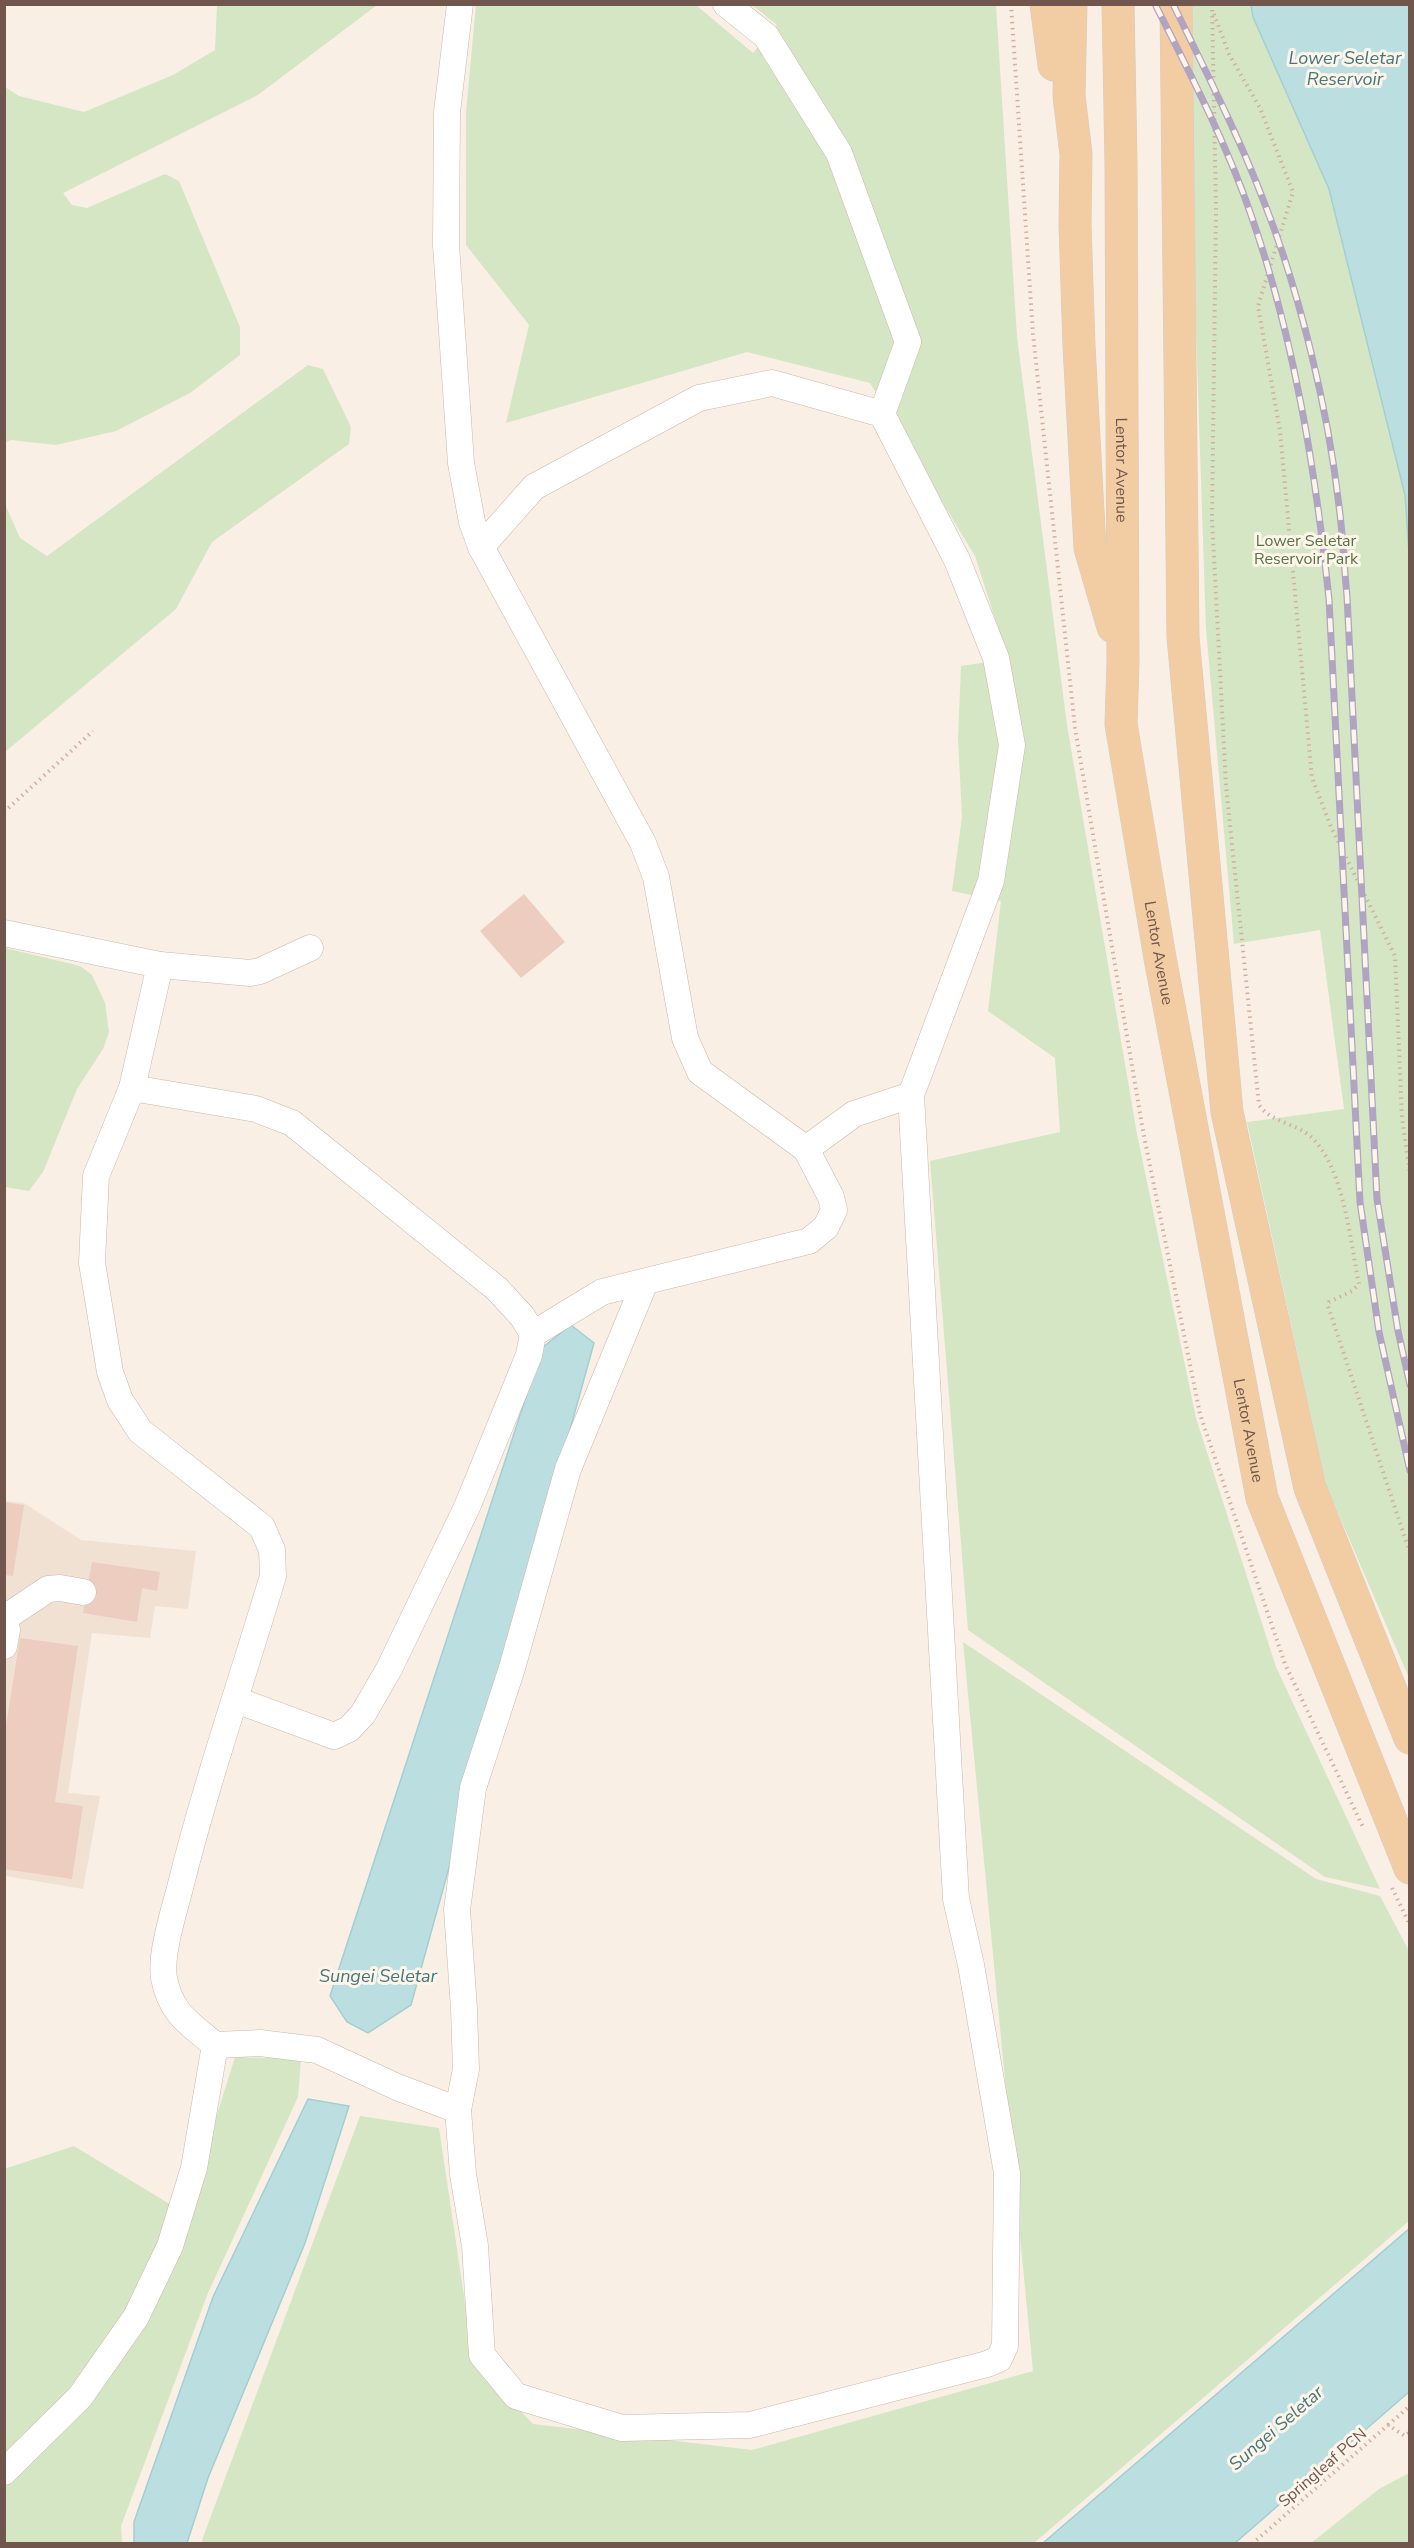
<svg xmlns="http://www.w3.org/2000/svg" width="1414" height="2548" font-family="'Nunito Sans',sans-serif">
<rect width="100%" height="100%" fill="#faefe4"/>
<polygon fill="#f1e1d3" points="4,1501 24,1503 81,1540 196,1551 188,1609 155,1606 150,1638 92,1633 68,1793 100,1796 83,1889 5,1876"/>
<g fill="#d5e6c4">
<polygon points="217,5 377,5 258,95 63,193 72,205 87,208 165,174 179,181 240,327 240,355 190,393 116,431 56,445 11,440 5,443 5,87 19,96 84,112 173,75 215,50"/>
<polygon points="476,5 696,5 753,53 777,25 752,5 996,5 1017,337 1067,725 1137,1134 1196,1418 1276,1667 1380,1889 1325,1877 968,1630 930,1161 1060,1132 1055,1058 988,1011 1001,901 952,891 962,817 958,738 961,666 1008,659 975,556 870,383 747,352 506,423 529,325 466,245 466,112"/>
<polygon points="1185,5 1251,5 1253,17 1329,189 1405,495 1410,552 1409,1678 1326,1485 1247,1122 1344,1109 1320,930 1234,944 1206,629"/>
<polygon points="308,365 323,369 351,427 349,444 212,542 176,609 5,752 5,504 20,538 47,556"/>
<polygon points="5,948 80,966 92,975 105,1003 109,1032 103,1049 77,1089 43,1172 29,1191 5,1187"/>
<polygon points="963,1642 1316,1879 1380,1896 1409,1951 1409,2221 1034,2543 203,2544 202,2540 360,2116 439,2128 474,2363 533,2424 752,2450 1033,2371"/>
<polygon points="235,2057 301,2059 298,2097 208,2293 121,2526 122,2543 5,2543 4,2169 74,2146 186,2214"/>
<polygon points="1409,2473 1409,2543 1311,2543 1379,2489"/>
</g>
<g fill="#bbdfe1" stroke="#a2cfd2" stroke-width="1.5">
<polygon points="1251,5 1409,5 1409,552 1405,495 1329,189 1253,17"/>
<polygon points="571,1325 594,1343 411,2005 368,2033 347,2022 330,1996 542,1348"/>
<polygon points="308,2099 349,2106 305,2243 208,2478 187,2543 134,2543 134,2522 213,2297"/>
<polygon points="1409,2229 1409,2392 1235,2543 1043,2543"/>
</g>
<g fill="#eccdbf">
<polygon points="524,894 565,942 521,978 480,931"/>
<polygon points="4,1502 24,1505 13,1576 4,1575"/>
<polygon points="92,1562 160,1572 157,1591 142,1588 137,1622 83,1613"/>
<polygon points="20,1638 78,1646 55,1802 83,1806 72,1879 4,1869 4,1738"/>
</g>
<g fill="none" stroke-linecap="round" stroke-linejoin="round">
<g stroke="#cab7ac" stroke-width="27">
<g id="minor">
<polyline points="460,4 447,112 446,245 461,463 472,522 481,547 643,843 656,877 685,1038 700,1072 806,1149 831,1197 834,1210 826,1227 809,1241 602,1292 533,1334"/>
<polyline points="726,4 766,36 839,153 908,342 882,414"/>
<polyline points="481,547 534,487 699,398 772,383 882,414 957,560 996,658 1012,745 991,881 911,1095 956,1899 971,1965 1007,2173 1005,2346 999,2359 987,2364 750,2425 622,2428 516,2396 482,2355 475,2246 463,2174 458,2110 466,2069 464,2009 457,1910 473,1788 512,1668 568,1469 645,1282"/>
<polyline points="4,933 160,965 250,973 260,971 310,948"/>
<path d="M160 965 132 1088 96 1176 92 1263 110 1372 120 1400 140 1431 262 1527 272 1550 273 1576C242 1680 206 1783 180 1888 174 1911 160 1955 164 1978 171 2014 189 2023 215 2045L260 2043 317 2050 397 2087 458 2110"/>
<polyline points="132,1088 256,1109 292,1123 497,1289 522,1316 533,1334 529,1355 467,1507 389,1669 363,1714 349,1729 334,1736 236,1700"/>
<polyline points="806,1149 854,1114 911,1095"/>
<polyline points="4,1614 7,1630 4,1646"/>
<polyline points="6,1617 48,1589 60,1588 83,1592"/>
<polyline points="4,2472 80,2397 136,2317 170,2246 194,2168 215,2045"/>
</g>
</g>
<g stroke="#d4ccc9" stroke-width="33">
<g id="major">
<polyline points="1046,4 1054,65"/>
<polyline points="1071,4 1069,96 1076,154 1075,224 1079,346 1090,548 1113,627"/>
<path id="s1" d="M1118 4 1121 163 1123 662 1121 724 1160 958 1262 1498 1410 1868"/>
<polyline points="1176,4 1183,637 1227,1112 1310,1488 1410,1738"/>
</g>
</g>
<g stroke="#d1b0a2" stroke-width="4" stroke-dasharray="1.5 4.5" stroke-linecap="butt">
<polyline points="1011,4 1033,334 1075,728 1143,1131 1200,1414 1285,1664 1363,1827"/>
<path d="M1212 4 1216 209 1212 519 1226 786 1259 1105C1272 1123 1295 1123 1310 1136 1344 1166 1350 1241 1359 1284L1352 1291 1329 1302 1328 1306 1410 1553"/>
<polyline points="1214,14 1229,54 1260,108 1293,192 1258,306 1280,431 1312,778 1331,827 1395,956 1402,1118 1410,1173"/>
<polyline points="4,812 93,731"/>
<polyline points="1392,1888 1410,1925"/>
<polyline points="1388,2425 1410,2406"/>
<polyline points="1252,2544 1388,2425 1405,2436 1410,2432"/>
</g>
<use href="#minor" stroke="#fff" stroke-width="26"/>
<use href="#major" stroke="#f2cda3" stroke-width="32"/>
<g stroke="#b1a4c2" stroke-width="7">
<g id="rail">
<path d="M1155 4C1189 72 1225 140 1250 212 1294 337 1315 467 1329 599L1360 1202 1379 1332 1410 1471"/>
<path d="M1173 4C1205 70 1238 134 1264 202 1300 293 1328 409 1339 506 1343 536 1344 566 1347 596L1377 1199 1398 1331 1410 1385"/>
</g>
</g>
<use href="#rail" stroke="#fdf4ea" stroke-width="4.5" stroke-dasharray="14" stroke-linecap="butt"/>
</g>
<g text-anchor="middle" stroke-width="6" stroke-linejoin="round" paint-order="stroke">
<g font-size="16" fill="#70564c" stroke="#fdf4ea">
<text dy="6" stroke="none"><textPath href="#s1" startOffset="466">Lentor Avenue</textPath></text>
<text dy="6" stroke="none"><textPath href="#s1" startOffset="952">Lentor Avenue</textPath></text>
<text dy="6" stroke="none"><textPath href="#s1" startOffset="1438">Lentor Avenue</textPath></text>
<text transform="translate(1322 2467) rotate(-41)" y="6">Springleaf PCN</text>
</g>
<g font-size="16" fill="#587446" stroke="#fdf4ea">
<text x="1306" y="546">Lower Seletar<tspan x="1306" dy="18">Reservoir Park</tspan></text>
</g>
<g font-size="18" font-style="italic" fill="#45777b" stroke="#fdf4ea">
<text x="1345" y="64">Lower Seletar<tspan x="1345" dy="21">Reservoir</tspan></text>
<text x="378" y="1982">Sungei Seletar</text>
<text transform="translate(1276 2428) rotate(-41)" y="6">Sungei Seletar</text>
</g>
</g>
<rect width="1414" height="2548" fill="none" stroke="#70564c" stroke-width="12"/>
</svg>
